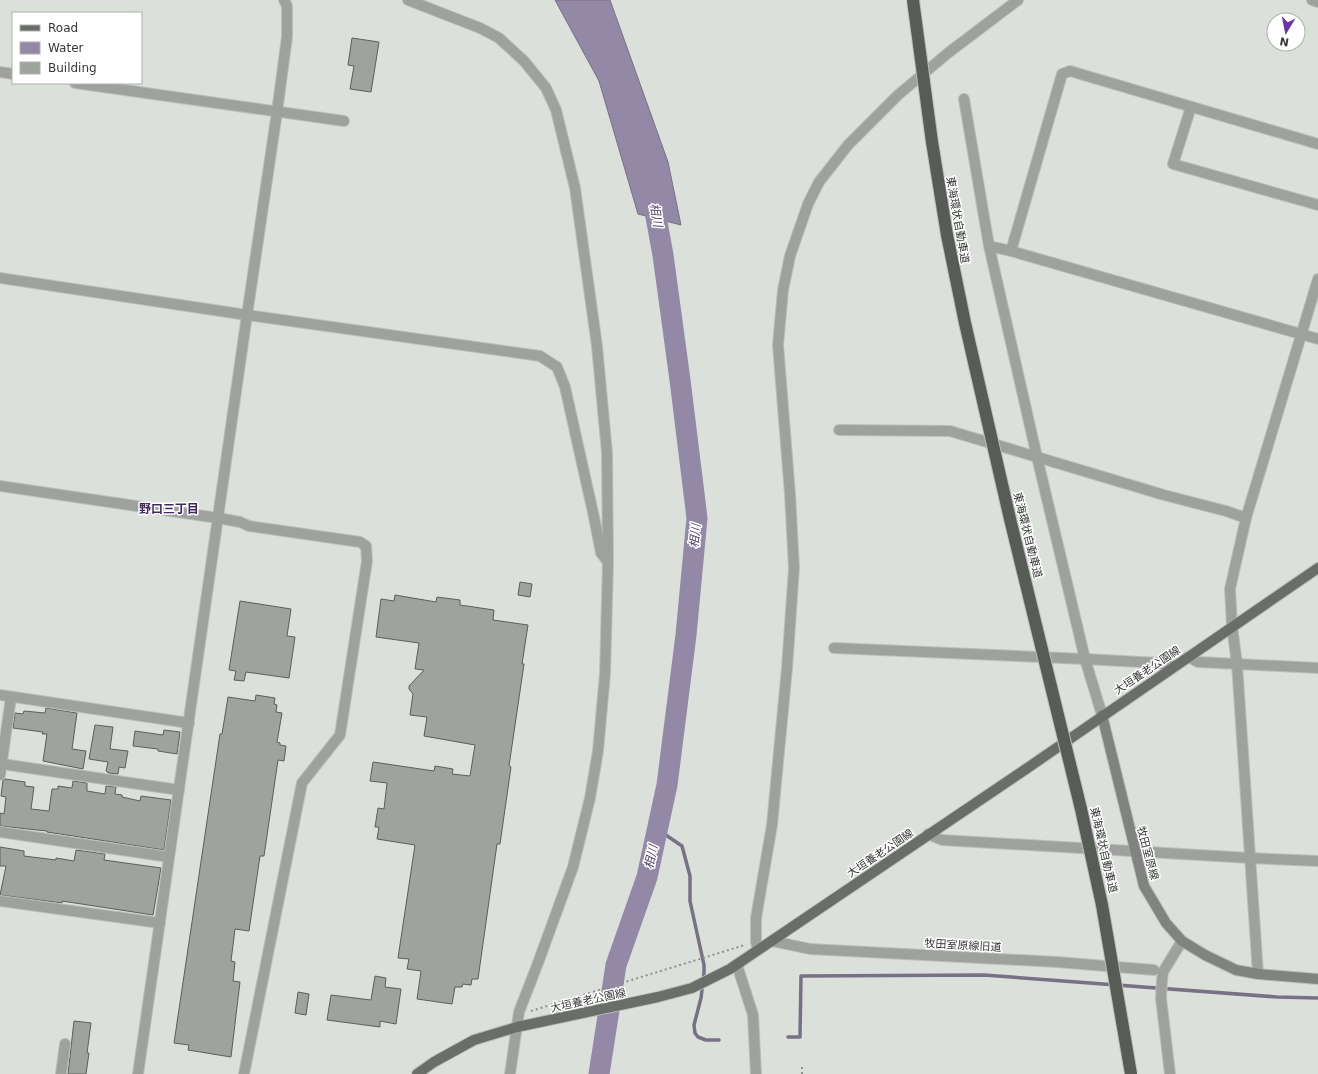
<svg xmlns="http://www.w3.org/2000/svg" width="1318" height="1074" font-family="'DejaVu Sans','Noto Sans JP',sans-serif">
<rect width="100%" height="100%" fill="#dbe1da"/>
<polygon fill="#9488a7" stroke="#787085" points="555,0 610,0 668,162 681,225 638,214 599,81"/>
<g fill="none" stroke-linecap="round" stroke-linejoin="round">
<g stroke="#787085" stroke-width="3.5">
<polyline points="657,829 682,846 690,876 690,901 704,965 704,973 701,998 694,1025 695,1033 698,1037 706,1040 719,1040"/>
<polyline points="788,1037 800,1037 801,976 984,975 1277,997 1318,998"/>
</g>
<polyline stroke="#9488a7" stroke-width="21" points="599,1074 616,965 647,877 667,785 686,635 697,518 680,380 663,255 651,190"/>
</g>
<g fill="#9ea49d" stroke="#5a5f59">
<polygon points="352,38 379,42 371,92 350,89 354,66 348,65"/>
<polygon points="520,582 532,584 530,597 518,595"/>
<polygon points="395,595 436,602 437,597 460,600 460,605 494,610 493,620 528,625 522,664 524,664 509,766 511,767 500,844 497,844 478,979 472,979 471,985 463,984 462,987 455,987 452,1004 417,999 421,971 407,969 409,959 398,958 415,845 377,839 379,827 375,827 378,808 384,809 387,783 370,781 373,762 434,771 435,766 453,769 452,774 470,776 475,745 424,736 427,717 410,715 413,694 409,689 409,686 424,670 415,669 419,643 376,637 381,599 394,601"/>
<polygon points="240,601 291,609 287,636 295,637 289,678 246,672 244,681 234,680 236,671 229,670"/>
<polygon points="256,695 275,698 274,704 277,705 276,712 282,713 277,742 280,743 280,745 286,746 284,761 278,760 264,856 260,856 249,931 235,929 231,961 235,962 233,981 240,982 231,1057 188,1050 189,1045 174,1043 220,734 222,734 228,697 255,701"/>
<polygon points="46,708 77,713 72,749 86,751 83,769 43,761 47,734 42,734 43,732 13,728 15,713 23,714 24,711 45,713"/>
<polygon points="95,725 113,727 110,749 128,751 125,768 119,767 118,774 108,773 108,772 106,771 108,762 89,759"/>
<polygon points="164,730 180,732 177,754 158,751 158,749 133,746 135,731 163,735"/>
<polygon points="5,779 25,782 25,786 34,787 31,809 49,811 52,789 58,789 58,786 72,788 73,781 87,783 87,791 105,794 106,786 116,787 115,794 122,795 122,797 140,801 141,796 171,800 164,850 47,832 47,831 0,826 0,813 4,814 6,797 1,796 3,780"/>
<polygon points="0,847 24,851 24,856 56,860 56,858 74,861 76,850 105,854 104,860 161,868 153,915 62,901 62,903 0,895 6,866 0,866"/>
<polygon points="375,976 386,978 385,987 401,989 396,1024 380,1021 380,1027 327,1020 331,995 371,1000"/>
<polygon points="298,992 309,994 306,1015 295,1013"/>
<polygon points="74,1021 91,1023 87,1053 89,1053 86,1074 68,1074"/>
</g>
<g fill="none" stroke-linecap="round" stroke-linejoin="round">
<g stroke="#babfb9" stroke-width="12">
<g id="minor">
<polyline points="408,0 480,28 499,38 524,61 546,88 556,110 575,188 597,346 607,453 608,562 605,674 598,751 590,798 573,867 538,963 519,1012 510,1074"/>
<polyline points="1312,0 1318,2"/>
<polyline points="0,72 13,74"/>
<polyline points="75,83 344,121"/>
<polyline points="964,99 989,246 1037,457 1085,659 1102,715"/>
<polyline points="1191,107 1173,164 1318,205"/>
<polyline points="989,246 1011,251 1318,339"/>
<polyline points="1011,251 1062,74 1070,71 1318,144"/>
<polyline points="0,278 247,315 540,356 557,367 565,387 594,517 601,553 608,562"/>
<polyline points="839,430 950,431 1164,495 1226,511 1246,518"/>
<polyline points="0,486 218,518 240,522 249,526 360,542 366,546 367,561 340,735 302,783 244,1074"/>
<polyline points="834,648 1085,659 1159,663 1174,666"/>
<polyline points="1188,657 1198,662 1318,668"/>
<polyline points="0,695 189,723"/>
<polyline points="2,764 179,790"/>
<polyline points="0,775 11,697"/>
<polyline points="0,832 169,857"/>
<polyline points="928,834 942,840 1250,858 1318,861"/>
<polyline points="0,901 160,923"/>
<polyline points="758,950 756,942 756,918 772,825 787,668 794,568 790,494 778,345 783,290 790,256 808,204 819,182 848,145 898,95 948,53 1018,0"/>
<polyline points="737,965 753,1015 756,1074"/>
<polyline points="1258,974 1237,664 1232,626 1230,589 1246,518 1318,279"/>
<polyline points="61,1074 65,1044"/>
<polyline points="138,1074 247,315 277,112 287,37 287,6 284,0"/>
<polyline points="1170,1074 1161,998 1162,980 1163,972 1182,941"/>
</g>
</g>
<g stroke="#babfb9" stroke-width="12">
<polyline id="tertiary" points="772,941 810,949 1057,962 1154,970"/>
</g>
<g stroke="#babfb9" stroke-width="12">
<polyline id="secondary" points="1102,715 1144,886 1166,923 1182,941 1205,955 1236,970 1258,974 1318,979"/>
</g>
<g stroke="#babfb9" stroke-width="12">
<polyline id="primary" points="417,1074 434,1062 474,1040 517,1027 658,997 692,988 730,969 1026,769 1318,568"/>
</g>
<g stroke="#8c908b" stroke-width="2" stroke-dasharray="2 3" stroke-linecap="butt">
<polyline points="531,1011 745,945"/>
<polyline points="802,1067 802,1074"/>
</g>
<use href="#minor" stroke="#9fa19f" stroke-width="10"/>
<use href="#tertiary" stroke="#9fa19f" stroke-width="10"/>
<use href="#secondary" stroke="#80837f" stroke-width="10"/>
<use href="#primary" stroke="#6a6e69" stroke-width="10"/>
<g stroke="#babfb9" stroke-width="14" stroke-linecap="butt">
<polyline id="motorway-bridge" points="913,0 932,142 947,235 965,323 1010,519 1081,809 1102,905 1131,1074"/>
</g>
<use href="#motorway-bridge" stroke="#575c56" stroke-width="12"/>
</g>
<g text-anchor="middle" stroke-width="3" stroke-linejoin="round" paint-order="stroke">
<g font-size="11" fill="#363836" stroke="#fff">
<text transform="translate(958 220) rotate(80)" y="4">東海環状自動車道</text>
<text transform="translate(1028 535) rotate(76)" y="4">東海環状自動車道</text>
<text transform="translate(1147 670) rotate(-34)" y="4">大垣養老公園線</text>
<text transform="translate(1104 850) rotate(77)" y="4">東海環状自動車道</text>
<text transform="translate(880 853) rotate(-34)" y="4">大垣養老公園線</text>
<text transform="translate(1148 853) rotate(75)" y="4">牧田室原線</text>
<text transform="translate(963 945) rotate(3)" y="4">牧田室原線旧道</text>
<text transform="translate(588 1000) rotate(-12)" y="4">大垣養老公園線</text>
</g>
<g font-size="12" font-style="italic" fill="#523f6c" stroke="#fff">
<text transform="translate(656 215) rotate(80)" y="4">相川</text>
<text transform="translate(695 536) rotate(-85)" y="4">相川</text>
<text transform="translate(651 857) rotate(-78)" y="4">相川</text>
</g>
<g font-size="12" font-weight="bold" fill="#412761" stroke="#fff">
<text x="169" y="513">野口三丁目</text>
</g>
</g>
<rect x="12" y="12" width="130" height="72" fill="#ffffff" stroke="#afafaf"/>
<rect x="20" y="25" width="20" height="6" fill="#6a6e69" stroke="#afafaf"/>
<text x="48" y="32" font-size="12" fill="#363836">Road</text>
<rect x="20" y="42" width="20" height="12" fill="#9488a7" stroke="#afafaf"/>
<text x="48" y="52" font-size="12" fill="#363836">Water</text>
<rect x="20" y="62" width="20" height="12" fill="#9ea49d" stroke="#afafaf"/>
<text x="48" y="72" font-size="12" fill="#363836">Building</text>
<g transform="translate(1286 32) rotate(190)"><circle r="19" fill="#ffffff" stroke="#afafaf"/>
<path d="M0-3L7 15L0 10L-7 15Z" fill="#6d33a9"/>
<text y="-6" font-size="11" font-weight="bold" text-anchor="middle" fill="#363836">N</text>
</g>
</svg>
